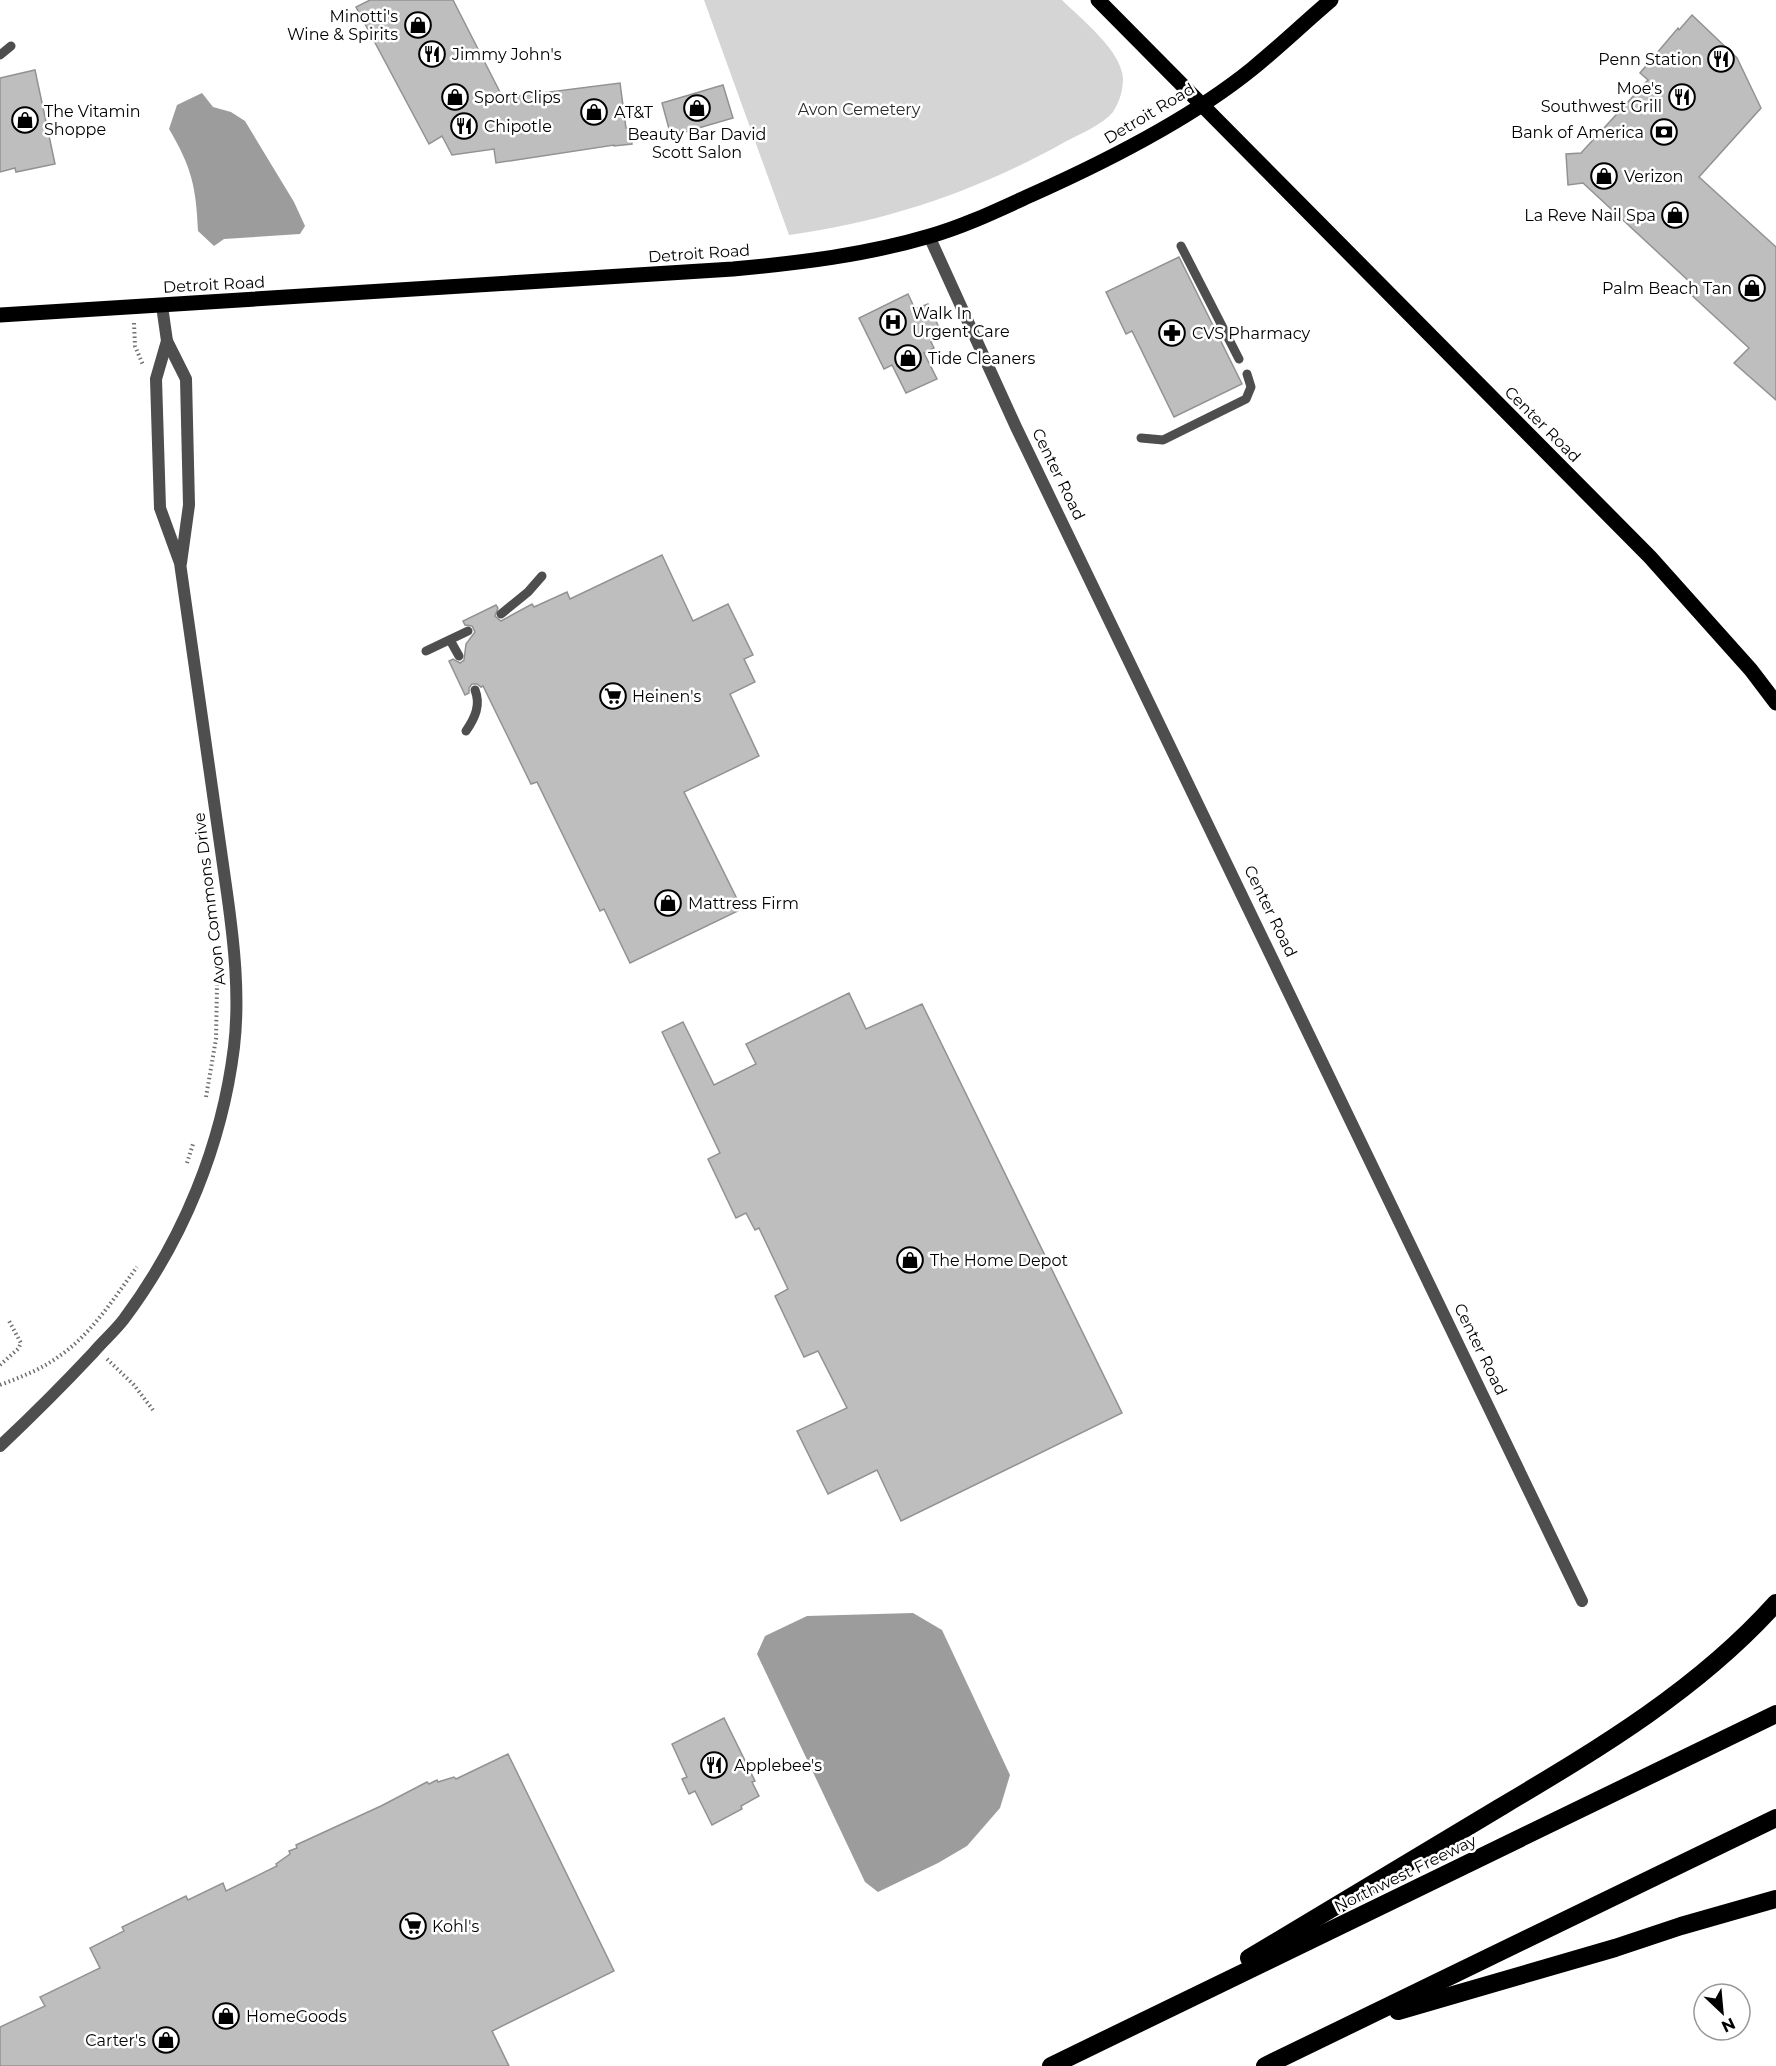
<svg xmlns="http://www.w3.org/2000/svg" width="1776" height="2066" font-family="Montserrat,sans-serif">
<rect width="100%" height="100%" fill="#fff"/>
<path fill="#d5d5d5" d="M704 0H1062C1081 19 1121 50 1123 78 1123 90 1120 101 1113 112 1101 126 1079 134 1063 143 977 191 886 222 789 235Z"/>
<g fill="#9c9c9c">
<path d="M202 93 213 107 231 112 245 121 294 202 305 226 300 234 224 239 214 246 198 231C196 187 192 168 169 129L177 105Z"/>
<polygon points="913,1613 942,1630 1010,1775 1000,1808 967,1846 938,1863 878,1892 865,1882 757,1654 765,1636 807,1616"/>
</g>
<g fill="#bebebe" stroke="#929292" stroke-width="1.5">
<polygon points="370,0 453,0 503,98 620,83 626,128 630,127 632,144 614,146 614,145 496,163 494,149 452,155 442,136 429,144 356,7"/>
<polygon points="1692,15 1737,58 1761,108 1699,177 1776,247 1776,400 1734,363 1749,348 1686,290 1692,284 1583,183 1568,185 1566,154 1581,153 1648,80 1640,73 1678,28 1679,30"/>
<polygon points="35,70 55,164 16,172 15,168 0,172 0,78"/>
<polygon points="723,85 733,118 671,136 662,103"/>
<polygon points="1179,257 1242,384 1174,417 1132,331 1126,334 1106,292"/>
<polygon points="908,294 915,309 928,304 943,336 931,342 934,348 924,353 937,379 906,393 892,365 884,369 859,318"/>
<polygon points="662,555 693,621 728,604 753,655 744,659 755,682 730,694 759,756 684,792 742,909 630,963 604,909 600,911 537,782 531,784 483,686 481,687 477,684 472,684 469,688 469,693 465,695 449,661 453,659 460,663 464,660 466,644 475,632 472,626 465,625 463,621 496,605 498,608 495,616 501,621 532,604 534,607 567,592 570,599"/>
<polygon points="849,993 866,1029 922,1004 1122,1413 901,1521 877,1470 828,1494 797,1431 847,1408 818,1351 804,1357 775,1296 788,1289 759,1228 755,1230 746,1213 736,1218 708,1159 720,1153 662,1032 683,1022 714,1085 756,1064 746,1044"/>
<polygon points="724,1718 755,1781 752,1782 759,1796 741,1806 742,1809 712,1825 695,1791 689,1794 682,1779 687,1777 672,1744"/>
<polygon points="508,1754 614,1971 492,2031 509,2066 0,2066 0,2027 45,2006 40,1997 100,1968 90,1948 124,1931 122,1927 186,1896 188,1900 223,1883 226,1891 277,1866 276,1864 290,1854 289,1851 297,1848 296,1845 381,1806 427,1782 429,1784 437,1780 438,1782 454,1777 456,1779"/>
</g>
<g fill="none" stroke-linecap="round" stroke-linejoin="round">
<g stroke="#707070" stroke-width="4" stroke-dasharray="1.5 3" stroke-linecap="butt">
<polyline points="134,323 135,346 143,365"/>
<polyline points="206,1097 216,1039 217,985"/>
<polyline points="187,1163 193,1144"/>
<polyline points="107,1359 134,1385 153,1410"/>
<polyline points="0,1365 18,1349 21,1343 8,1319"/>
<path d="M0 1385C21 1377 40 1370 58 1357 91 1335 114 1298 137 1267"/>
</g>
<g stroke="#4e4e4e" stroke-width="9">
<polyline points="0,55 11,46"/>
<polyline points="1181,246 1239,359"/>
<polyline points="1141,438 1163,440 1246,399 1251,387 1247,374"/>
<polyline points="501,614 528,592 542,576"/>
<polyline points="450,640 459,656"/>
<polyline points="426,651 468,631"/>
<path d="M466 731C475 718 481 705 475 690"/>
</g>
<g stroke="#4e4e4e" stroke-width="12">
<polyline points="929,236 1016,427 1582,1601"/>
<polyline points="162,306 167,341 186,379 189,505 181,563"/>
<path d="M0 1446C32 1416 63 1385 93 1353 103 1341 115 1331 124 1319 183 1240 222 1145 234 1047 240 996 234 943 227 893L180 563 160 508 156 379 167 341"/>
</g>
<g stroke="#000" stroke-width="15">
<polyline points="1098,0 1650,557 1751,670 1776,703"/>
<path d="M0 315 733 269C799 263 866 255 930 236 965 226 998 210 1031 195 1105 162 1189 120 1252 69 1279 47 1304 23 1331 0"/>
</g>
<g stroke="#000" stroke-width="18">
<path d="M1249 1958C1333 1908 1416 1858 1499 1808 1598 1749 1698 1690 1776 1603"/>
<polyline points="1398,2011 1615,1948 1681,1926 1776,1899"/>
<polyline points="1051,2066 1776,1714"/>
<polyline points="1265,2066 1776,1818"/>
</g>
</g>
<defs>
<g id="shop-ring" transform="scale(1.35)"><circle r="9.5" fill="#fff" stroke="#000" stroke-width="1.5"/><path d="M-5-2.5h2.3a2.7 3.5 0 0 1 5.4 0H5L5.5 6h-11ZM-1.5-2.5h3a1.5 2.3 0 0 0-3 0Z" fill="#000"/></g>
<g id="restaurant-ring" transform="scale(1.35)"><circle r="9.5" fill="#fff" stroke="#000" stroke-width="1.5"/><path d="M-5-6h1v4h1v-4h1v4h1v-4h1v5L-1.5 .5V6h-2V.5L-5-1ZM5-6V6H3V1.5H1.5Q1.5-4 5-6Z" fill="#000"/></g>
<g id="bank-ring" transform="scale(1.35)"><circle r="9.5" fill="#fff" stroke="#000" stroke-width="1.5"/><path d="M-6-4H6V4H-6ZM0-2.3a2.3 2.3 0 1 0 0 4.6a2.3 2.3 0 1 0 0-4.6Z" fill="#000"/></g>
<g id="hospital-ring" transform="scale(1.35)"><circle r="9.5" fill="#fff" stroke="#000" stroke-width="1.5"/><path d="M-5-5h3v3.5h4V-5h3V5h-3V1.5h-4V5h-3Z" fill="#000"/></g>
<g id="pharmacy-ring" transform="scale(1.35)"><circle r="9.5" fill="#fff" stroke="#000" stroke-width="1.5"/><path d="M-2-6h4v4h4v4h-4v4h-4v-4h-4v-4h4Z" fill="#000"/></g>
<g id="supermarket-ring" transform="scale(1.35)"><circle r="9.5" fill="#fff" stroke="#000" stroke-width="1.5"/><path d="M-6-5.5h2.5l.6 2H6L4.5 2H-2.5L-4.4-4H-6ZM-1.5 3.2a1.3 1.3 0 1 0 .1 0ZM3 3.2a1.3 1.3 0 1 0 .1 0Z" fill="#000"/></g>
</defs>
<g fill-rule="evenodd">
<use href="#shop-ring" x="418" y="25"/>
<use href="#restaurant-ring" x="432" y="54"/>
<use href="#restaurant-ring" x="1721" y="59"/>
<use href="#shop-ring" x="455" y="97"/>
<use href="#restaurant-ring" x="1682" y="97"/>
<use href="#shop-ring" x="697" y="108"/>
<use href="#shop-ring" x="594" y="112"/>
<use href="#shop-ring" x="25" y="120"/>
<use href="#restaurant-ring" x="464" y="126"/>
<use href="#bank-ring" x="1664" y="132"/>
<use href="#shop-ring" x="1604" y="176"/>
<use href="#shop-ring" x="1675" y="215"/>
<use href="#shop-ring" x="1752" y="288"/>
<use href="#hospital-ring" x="893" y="322"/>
<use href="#pharmacy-ring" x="1172" y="333"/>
<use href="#shop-ring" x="908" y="358"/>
<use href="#supermarket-ring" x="613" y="696"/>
<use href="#shop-ring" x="668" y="903"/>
<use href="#shop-ring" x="910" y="1260"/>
<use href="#restaurant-ring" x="714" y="1765"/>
<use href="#supermarket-ring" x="413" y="1926"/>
<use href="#shop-ring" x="226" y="2016"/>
<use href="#shop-ring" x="166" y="2040"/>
</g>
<g text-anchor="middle" stroke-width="5" stroke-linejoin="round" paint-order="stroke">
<g font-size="16" fill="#000" stroke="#fff" text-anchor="start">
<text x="398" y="22" text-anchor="end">Minotti's<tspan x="398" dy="18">Wine &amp; Spirits</tspan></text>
<text x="452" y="60">Jimmy John's</text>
<text x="1702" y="65" text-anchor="end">Penn Station</text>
<text x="1662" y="94" text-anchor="end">Moe's<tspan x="1662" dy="18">Southwest Grill</tspan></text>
<text x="474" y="103">Sport Clips</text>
<text x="44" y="117">The Vitamin<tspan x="44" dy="18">Shoppe</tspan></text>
<text x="614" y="118">AT&amp;T</text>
<text x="484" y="132">Chipotle</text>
<text x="1644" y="138" text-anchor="end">Bank of America</text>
<text x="697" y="140" text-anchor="middle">Beauty Bar David<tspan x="697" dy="18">Scott Salon</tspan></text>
<text x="1624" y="182">Verizon</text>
<text x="1656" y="221" text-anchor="end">La Reve Nail Spa</text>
<text x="1732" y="294" text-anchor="end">Palm Beach Tan</text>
<text x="912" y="319">Walk In<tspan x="912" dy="18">Urgent Care</tspan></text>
<text x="1192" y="339">CVS Pharmacy</text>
<text x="928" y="364">Tide Cleaners</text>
<text x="632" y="702">Heinen's</text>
<text x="688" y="909">Mattress Firm</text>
<text x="930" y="1266">The Home Depot</text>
<text x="734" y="1771">Applebee's</text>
<text x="432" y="1932">Kohl's</text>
<text x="246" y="2022">HomeGoods</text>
<text x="146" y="2046" text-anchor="end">Carter's</text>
</g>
<g font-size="16" fill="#2c2c2c" stroke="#fff">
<text x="859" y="115">Avon Cemetery</text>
</g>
<g font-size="16" fill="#000" stroke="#fff">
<text transform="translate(1149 113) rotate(-31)" y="6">Detroit Road</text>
<text transform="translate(699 253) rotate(-4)" y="6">Detroit Road</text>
<text transform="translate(214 284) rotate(-3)" y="6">Detroit Road</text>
<text transform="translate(1543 424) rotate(45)" y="6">Center Road</text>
<text transform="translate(1059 474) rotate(64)" y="6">Center Road</text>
<text transform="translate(209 899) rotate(-97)" y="6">Avon Commons Drive</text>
<text transform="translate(1271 911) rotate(64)" y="6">Center Road</text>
<text transform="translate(1481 1349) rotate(64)" y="6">Center Road</text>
<text transform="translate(1405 1873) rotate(-26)" y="6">Northwest Freeway</text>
</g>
</g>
<g transform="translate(1722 2012) rotate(154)"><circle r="28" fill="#ffffff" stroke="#999999" stroke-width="1.5"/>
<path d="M0-4.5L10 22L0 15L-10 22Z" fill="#000000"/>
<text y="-9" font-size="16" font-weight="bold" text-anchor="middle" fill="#000000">N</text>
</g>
</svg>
